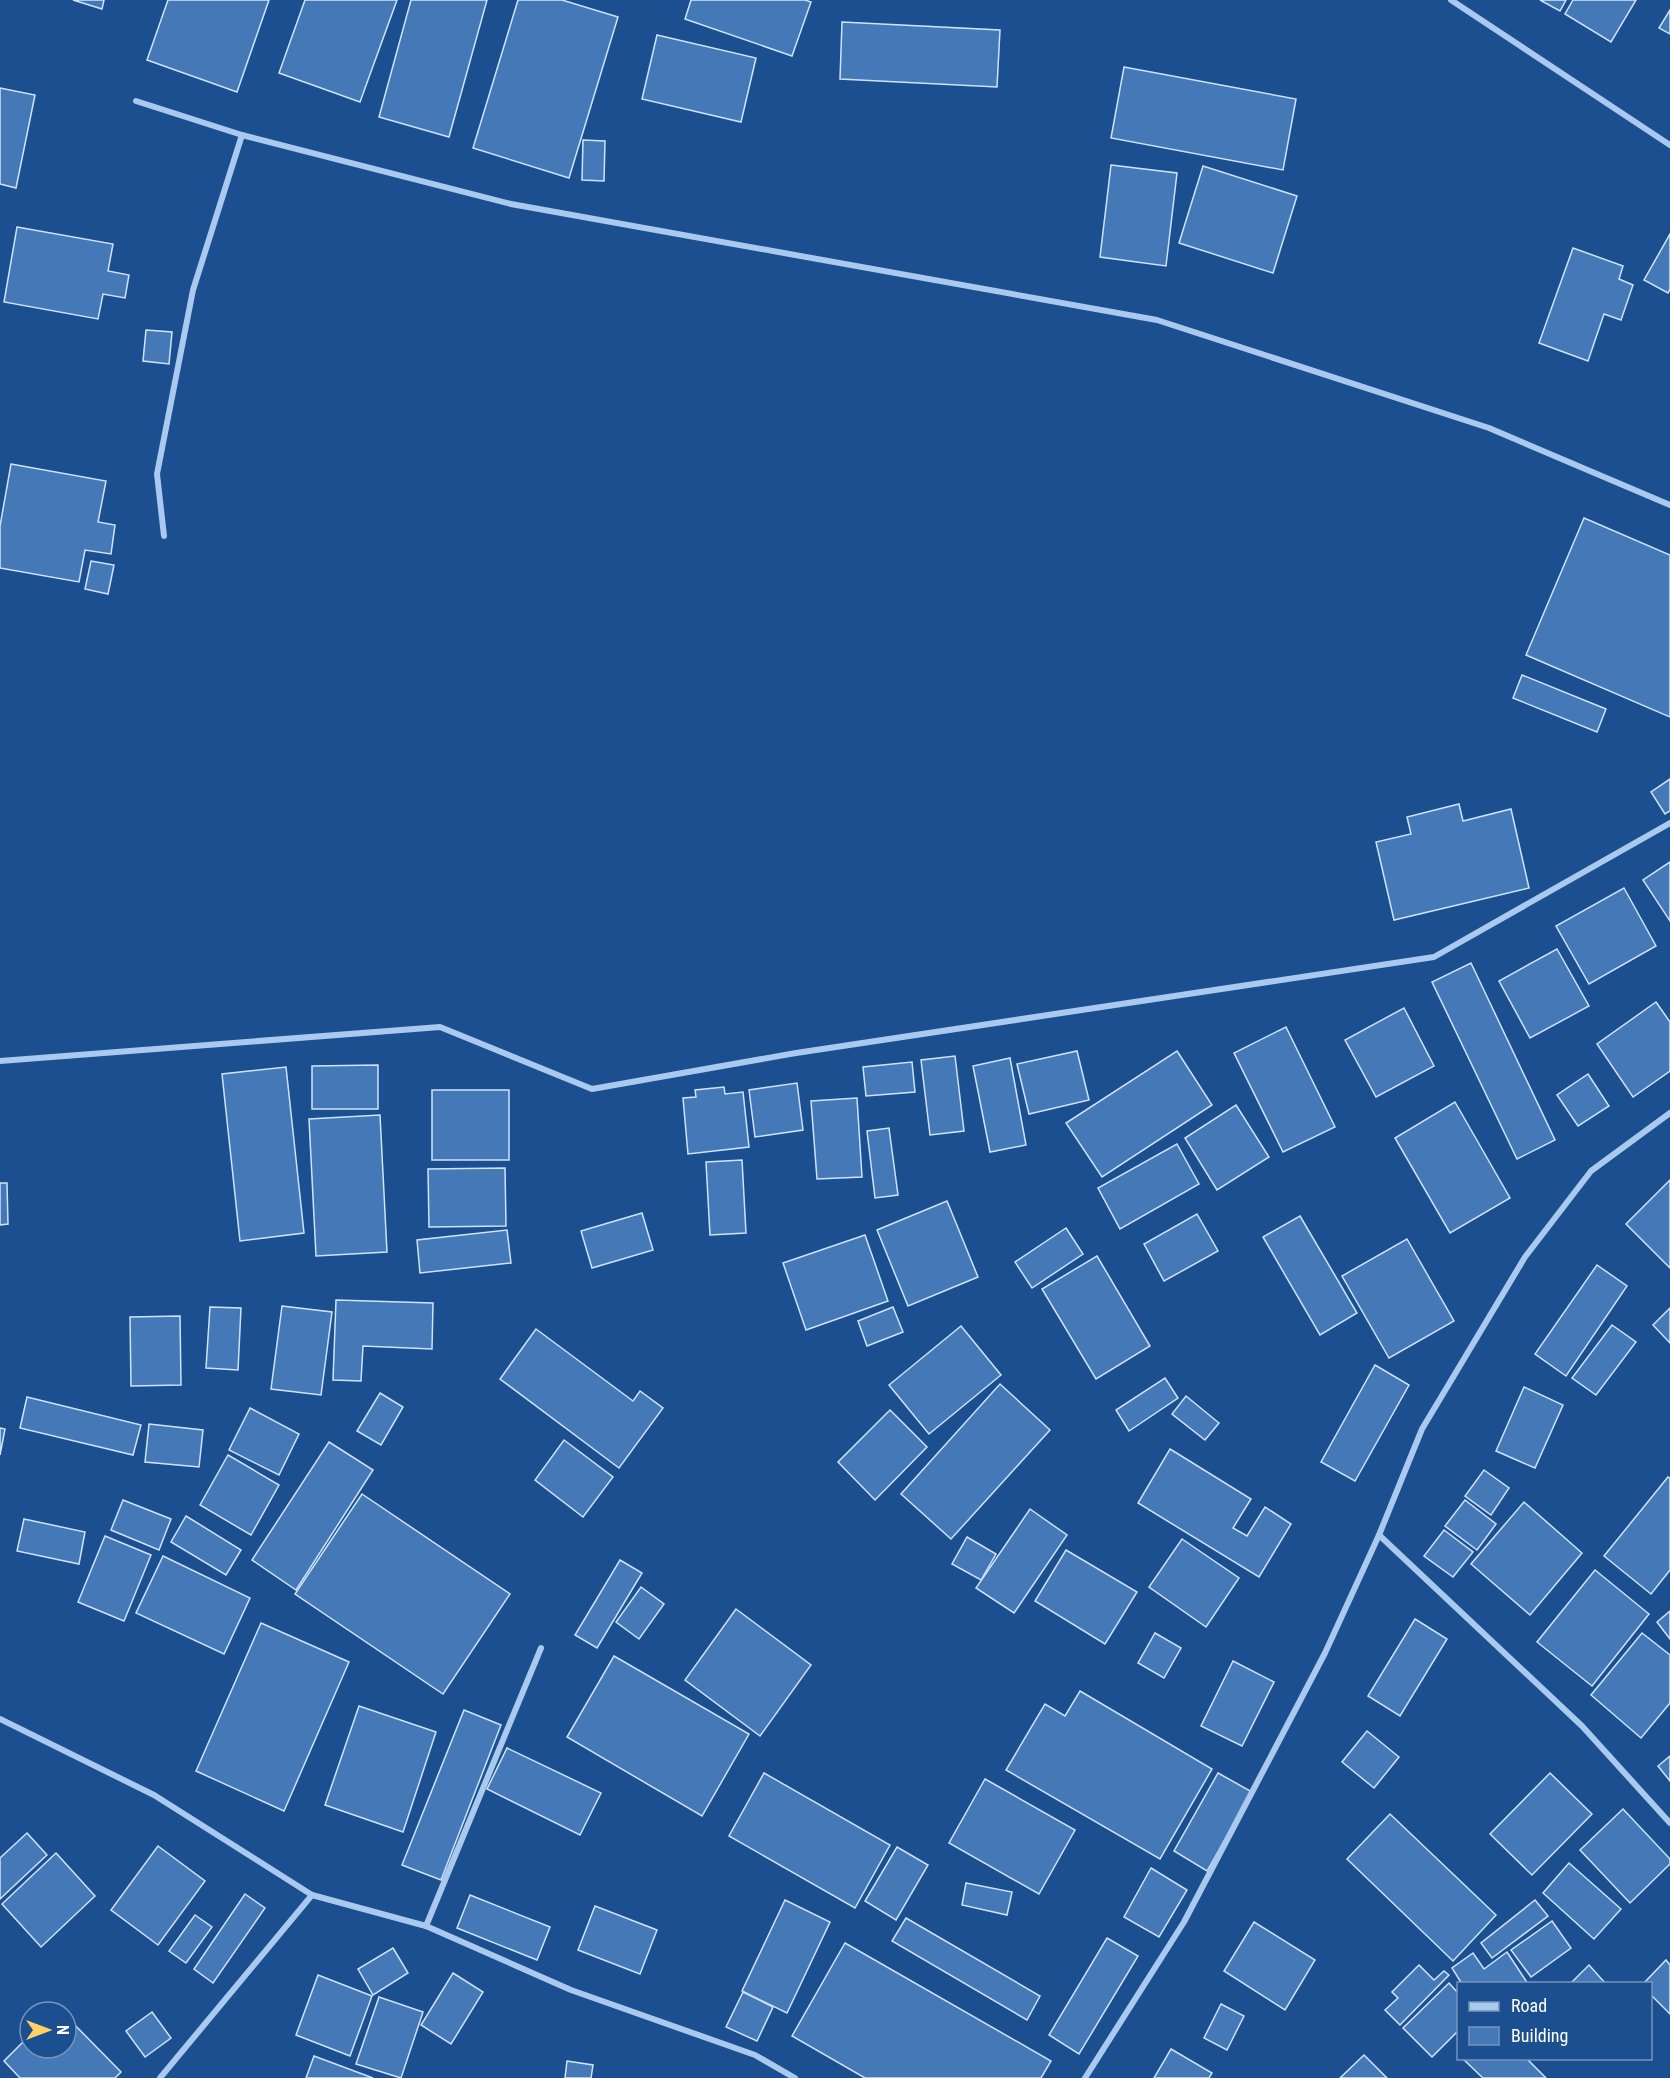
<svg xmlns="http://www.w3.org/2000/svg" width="1670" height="2078" font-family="'Roboto Condensed',sans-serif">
<rect width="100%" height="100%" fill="#1b4f8f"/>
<g fill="#4478b7" stroke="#cfe3fa" stroke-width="1.5">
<polygon points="73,0 104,0 102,9"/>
<polygon points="168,0 269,0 237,92 147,60"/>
<polygon points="305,0 397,0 360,102 279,73"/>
<polygon points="411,0 487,0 449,137 379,117"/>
<polygon points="518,0 562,0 618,17 569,178 473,148"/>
<polygon points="691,0 805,0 811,2 792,56 685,19"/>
<polygon points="1540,0 1566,0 1560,11"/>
<polygon points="1573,0 1636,0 1611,42 1565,14"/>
<polygon points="1670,10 1670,34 1659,28"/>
<polygon points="842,22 1000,30 997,87 840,79"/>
<polygon points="657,35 756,58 741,122 642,99"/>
<polygon points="1124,67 1296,99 1283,170 1111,138"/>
<polygon points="0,88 35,95 16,188 0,184"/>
<polygon points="583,140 605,141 604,181 582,180"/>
<polygon points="1111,165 1177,173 1166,266 1100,257"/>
<polygon points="1203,166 1297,196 1273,273 1179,243"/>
<polygon points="17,227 113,244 108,271 129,275 125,298 103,294 98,319 4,302"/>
<polygon points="1670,234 1670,289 1668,293 1644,280"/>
<polygon points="1573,248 1623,266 1619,279 1633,285 1621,320 1604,314 1588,361 1539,343"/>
<polygon points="146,330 172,332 169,364 143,361"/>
<polygon points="11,464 106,481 98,522 115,525 111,554 85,550 79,582 0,568 0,526"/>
<polygon points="1584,518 1670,555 1670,717 1526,655"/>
<polygon points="91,561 114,565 108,594 85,589"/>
<polygon points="1522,675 1606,709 1597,732 1513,698"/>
<polygon points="1670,779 1670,811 1665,814 1651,792"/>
<polygon points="1459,804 1463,821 1511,809 1529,888 1394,920 1376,842 1411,834 1407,817"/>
<polygon points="1670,862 1670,921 1643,880"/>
<polygon points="1624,888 1656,946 1589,984 1556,926"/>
<polygon points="1557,949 1589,1006 1530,1038 1499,981"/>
<polygon points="1471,963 1555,1140 1517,1159 1432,982"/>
<polygon points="1656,1002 1670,1022 1670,1071 1633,1097 1597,1044"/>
<polygon points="1404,1008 1434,1066 1376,1097 1345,1040"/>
<polygon points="1286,1027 1335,1127 1283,1152 1234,1053"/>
<polygon points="1077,1051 1089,1100 1029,1114 1017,1064"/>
<polygon points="1177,1051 1212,1105 1102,1177 1066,1123"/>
<polygon points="955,1056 964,1131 930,1135 921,1060"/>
<polygon points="1010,1058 1026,1145 990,1152 973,1066"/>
<polygon points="912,1062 915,1092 866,1096 863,1067"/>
<polygon points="378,1065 378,1109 312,1109 312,1066"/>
<polygon points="286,1067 304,1233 240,1241 222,1074"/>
<polygon points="1588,1074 1609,1106 1578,1126 1557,1095"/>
<polygon points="797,1083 803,1130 755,1137 749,1090"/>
<polygon points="724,1087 725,1094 743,1092 749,1147 688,1154 683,1098 696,1097 695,1090"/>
<rect x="432" y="1090" width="77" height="70"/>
<polygon points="857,1098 862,1177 817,1179 811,1101"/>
<polygon points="1455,1102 1510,1198 1450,1233 1395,1138"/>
<polygon points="1236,1105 1269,1157 1217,1190 1185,1138"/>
<polygon points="380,1115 387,1252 316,1256 309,1119"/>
<polygon points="889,1128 898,1195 875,1198 867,1131"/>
<polygon points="1177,1144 1199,1184 1120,1229 1098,1188"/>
<polygon points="742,1160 746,1233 710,1235 706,1162"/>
<polygon points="505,1168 506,1226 429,1227 428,1169"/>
<polygon points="1670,1180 1670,1268 1626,1224"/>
<polygon points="0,1183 7,1183 8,1224 0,1225"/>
<polygon points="947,1201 978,1277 908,1306 877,1230"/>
<polygon points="642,1213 653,1250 592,1268 581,1231"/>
<polygon points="1197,1214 1218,1251 1164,1281 1144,1244"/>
<polygon points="1300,1216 1357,1313 1320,1335 1263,1237"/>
<polygon points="1066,1228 1083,1254 1032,1288 1015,1262"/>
<polygon points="507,1230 511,1263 420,1273 417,1240"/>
<polygon points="865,1235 888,1301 806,1330 783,1263"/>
<polygon points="1407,1239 1454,1321 1389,1358 1342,1276"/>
<polygon points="1097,1256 1150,1346 1096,1379 1042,1289"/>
<polygon points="1597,1265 1627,1286 1566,1376 1535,1354"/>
<polygon points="336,1300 433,1303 432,1349 363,1346 361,1381 333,1380"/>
<polygon points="282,1306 332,1312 321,1395 271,1389"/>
<polygon points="210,1307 241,1308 238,1370 206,1368"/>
<polygon points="893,1307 903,1332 867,1346 858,1321"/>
<polygon points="1670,1308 1670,1343 1653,1325"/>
<polygon points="180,1316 181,1385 131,1386 130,1317"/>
<polygon points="1612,1325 1636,1342 1596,1395 1572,1378"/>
<polygon points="961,1326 1001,1375 929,1434 889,1385"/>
<polygon points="536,1329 633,1401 640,1391 663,1408 619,1468 500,1379"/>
<polygon points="1375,1365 1409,1385 1355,1481 1321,1462"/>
<polygon points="1165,1378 1178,1398 1129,1431 1116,1410"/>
<polygon points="1000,1384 1050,1430 951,1539 901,1494"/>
<polygon points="1524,1387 1563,1405 1535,1468 1496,1451"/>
<polygon points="380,1393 403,1407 381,1445 357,1431"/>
<polygon points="1186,1396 1219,1423 1205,1440 1172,1414"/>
<polygon points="27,1397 141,1425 133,1455 20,1428"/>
<polygon points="250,1408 299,1434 279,1475 229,1450"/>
<polygon points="890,1410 927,1447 875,1500 838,1462"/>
<polygon points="149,1424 203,1430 199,1467 145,1462"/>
<polygon points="0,1428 5,1429 0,1455"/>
<polygon points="564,1440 613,1477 583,1517 535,1480"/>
<polygon points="329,1442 373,1470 296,1590 252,1560"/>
<polygon points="1170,1449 1251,1499 1233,1528 1247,1536 1265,1507 1291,1524 1259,1577 1138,1503"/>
<polygon points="228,1455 279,1485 251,1535 200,1505"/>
<polygon points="1484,1470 1509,1488 1491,1515 1465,1496"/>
<polygon points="1668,1477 1670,1478 1670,1570 1651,1594 1604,1556"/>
<polygon points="362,1494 510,1594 443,1694 295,1594"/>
<polygon points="123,1500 171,1519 159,1550 111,1530"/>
<polygon points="1465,1500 1496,1524 1477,1550 1445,1526"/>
<polygon points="1524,1502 1582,1553 1530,1615 1471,1564"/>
<polygon points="1030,1509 1067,1535 1014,1613 976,1588"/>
<polygon points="186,1516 241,1550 226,1575 171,1542"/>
<polygon points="24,1519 85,1532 79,1564 17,1551"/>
<polygon points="1444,1530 1473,1552 1453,1577 1424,1556"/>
<polygon points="105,1536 151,1555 124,1621 78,1602"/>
<polygon points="967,1537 996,1554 981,1580 952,1564"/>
<polygon points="1182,1539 1239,1578 1206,1627 1149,1587"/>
<polygon points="1066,1550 1137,1592 1105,1644 1035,1601"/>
<polygon points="163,1556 250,1598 224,1654 136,1613"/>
<polygon points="620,1560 642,1573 597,1648 575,1635"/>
<polygon points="1595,1570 1649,1614 1592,1686 1537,1642"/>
<polygon points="641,1587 664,1604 639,1639 616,1622"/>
<polygon points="736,1609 811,1665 760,1736 685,1680"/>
<polygon points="1670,1611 1670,1639 1657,1622"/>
<polygon points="1415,1619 1447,1639 1400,1716 1368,1696"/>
<polygon points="261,1623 349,1662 284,1811 196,1771"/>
<polygon points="1155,1633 1181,1648 1164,1678 1138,1663"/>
<polygon points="1642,1633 1670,1655 1670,1703 1641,1738 1591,1695"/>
<polygon points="614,1656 749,1734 702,1816 567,1737"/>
<polygon points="1233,1661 1274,1682 1242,1746 1201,1726"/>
<polygon points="1080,1691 1212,1769 1160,1859 1006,1770 1045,1704 1065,1716"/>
<polygon points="359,1706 436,1732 403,1832 325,1805"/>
<polygon points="464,1710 501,1725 441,1880 402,1865"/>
<polygon points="1367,1731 1399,1757 1374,1788 1342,1762"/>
<polygon points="507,1748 601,1793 580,1835 487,1789"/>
<polygon points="1670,1756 1670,1781 1658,1766"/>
<polygon points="764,1773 890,1845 855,1908 729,1836"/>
<polygon points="1218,1773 1252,1792 1207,1871 1174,1851"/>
<polygon points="1550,1773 1592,1814 1532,1875 1490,1834"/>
<polygon points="985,1779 1075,1830 1039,1894 949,1843"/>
<polygon points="1623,1809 1670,1859 1670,1864 1630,1903 1580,1850"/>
<polygon points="1390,1814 1496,1915 1453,1961 1347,1859"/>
<polygon points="27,1833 47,1855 0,1899 0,1858"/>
<polygon points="158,1846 205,1881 158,1945 111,1910"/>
<polygon points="897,1847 928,1865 896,1920 865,1901"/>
<polygon points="56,1853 95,1896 41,1947 2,1904"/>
<polygon points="1569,1863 1621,1909 1594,1939 1543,1893"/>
<polygon points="1151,1868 1187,1890 1159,1937 1124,1917"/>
<polygon points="966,1883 1012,1892 1007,1915 962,1905"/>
<polygon points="245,1894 265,1908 213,1983 194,1969"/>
<polygon points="470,1895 550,1927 537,1960 457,1928"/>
<polygon points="785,1900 830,1922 787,2013 742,1991"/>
<polygon points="1535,1900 1548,1916 1492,1958 1481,1943"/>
<polygon points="595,1906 657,1930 640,1974 578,1950"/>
<polygon points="195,1915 212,1927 186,1963 169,1951"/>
<polygon points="906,1918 1040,1996 1027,2020 892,1941"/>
<polygon points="1552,1921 1571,1948 1531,1977 1511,1950"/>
<polygon points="1254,1922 1315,1960 1285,2010 1224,1971"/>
<polygon points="1107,1938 1138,1956 1079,2054 1049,2035"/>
<polygon points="845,1943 1051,2061 1041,2078 865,2078 792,2036"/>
<polygon points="393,1948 408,1973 373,1995 358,1969"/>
<polygon points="1507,1952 1528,1984 1462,1984 1452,1968 1473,1953 1484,1969"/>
<polygon points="1666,1960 1670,1965 1670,2014 1650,1994 1650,1984 1643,1984"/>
<polygon points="1419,1965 1434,1980 1444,1971 1449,1975 1400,2025 1385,2010 1398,1998 1392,1992"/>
<polygon points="1589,1965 1606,1984 1570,1984"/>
<polygon points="453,1973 483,1992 451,2044 421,2025"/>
<polygon points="318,1975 372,1996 350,2056 296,2035"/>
<polygon points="1449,1983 1458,1993 1458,2031 1432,2057 1403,2028"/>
<polygon points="743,1992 773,2007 757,2041 726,2027"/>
<polygon points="379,1997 423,2012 401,2078 356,2064"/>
<polygon points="1221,2004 1244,2016 1227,2050 1204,2038"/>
<polygon points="152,2012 171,2038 145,2057 126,2031"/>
<polygon points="66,2016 121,2072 115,2078 20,2078 4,2061 30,2035 30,2048 66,2048"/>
<polygon points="1171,2049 1212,2073 1209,2078 1154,2078"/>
<polygon points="1364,2055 1387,2078 1340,2078"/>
<polygon points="314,2056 373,2078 306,2078"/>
<polygon points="1462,2058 1526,2058 1546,2078 1483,2078"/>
<polygon points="567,2061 593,2065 591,2078 565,2078"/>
</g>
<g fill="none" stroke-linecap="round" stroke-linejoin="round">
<g stroke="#a9c9ee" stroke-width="6">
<polyline points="1451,0 1670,145"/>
<polyline points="136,101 242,135 511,204 1157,320 1489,428 1670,505"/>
<polyline points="164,536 157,474 193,290 242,135"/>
<polyline points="0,1061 440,1027 592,1089 796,1053 1434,957 1670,823"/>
<polyline points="1379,1535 1582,1726 1670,1823"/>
<polyline points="0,1719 154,1795 312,1895 426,1926 571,1990 755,2055 795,2078"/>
<polyline points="426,1926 541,1648"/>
<polyline points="160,2078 312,1895"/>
<polyline points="1085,2078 1184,1922 1325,1653 1379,1535 1422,1429 1525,1257 1591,1171 1670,1113"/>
</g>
</g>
<rect x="1457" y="1982" width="195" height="78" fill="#1b4f8f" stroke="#7695bc" stroke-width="1.5"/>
<rect x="1469" y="2002" width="30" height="9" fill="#a9c9ee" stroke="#7695bc" stroke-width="1.5"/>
<text x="1511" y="2012" font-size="18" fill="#ffffff">Road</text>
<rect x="1469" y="2027" width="30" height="18" fill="#4478b7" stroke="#7695bc" stroke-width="1.5"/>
<text x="1511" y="2042" font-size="18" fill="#ffffff">Building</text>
<g transform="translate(48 2030) rotate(90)"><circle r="28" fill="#1b4f8f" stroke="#7695bc" stroke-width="1.5"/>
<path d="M0-4.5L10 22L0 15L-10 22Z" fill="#ffd166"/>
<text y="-9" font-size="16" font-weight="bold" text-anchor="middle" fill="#ffffff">N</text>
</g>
</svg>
